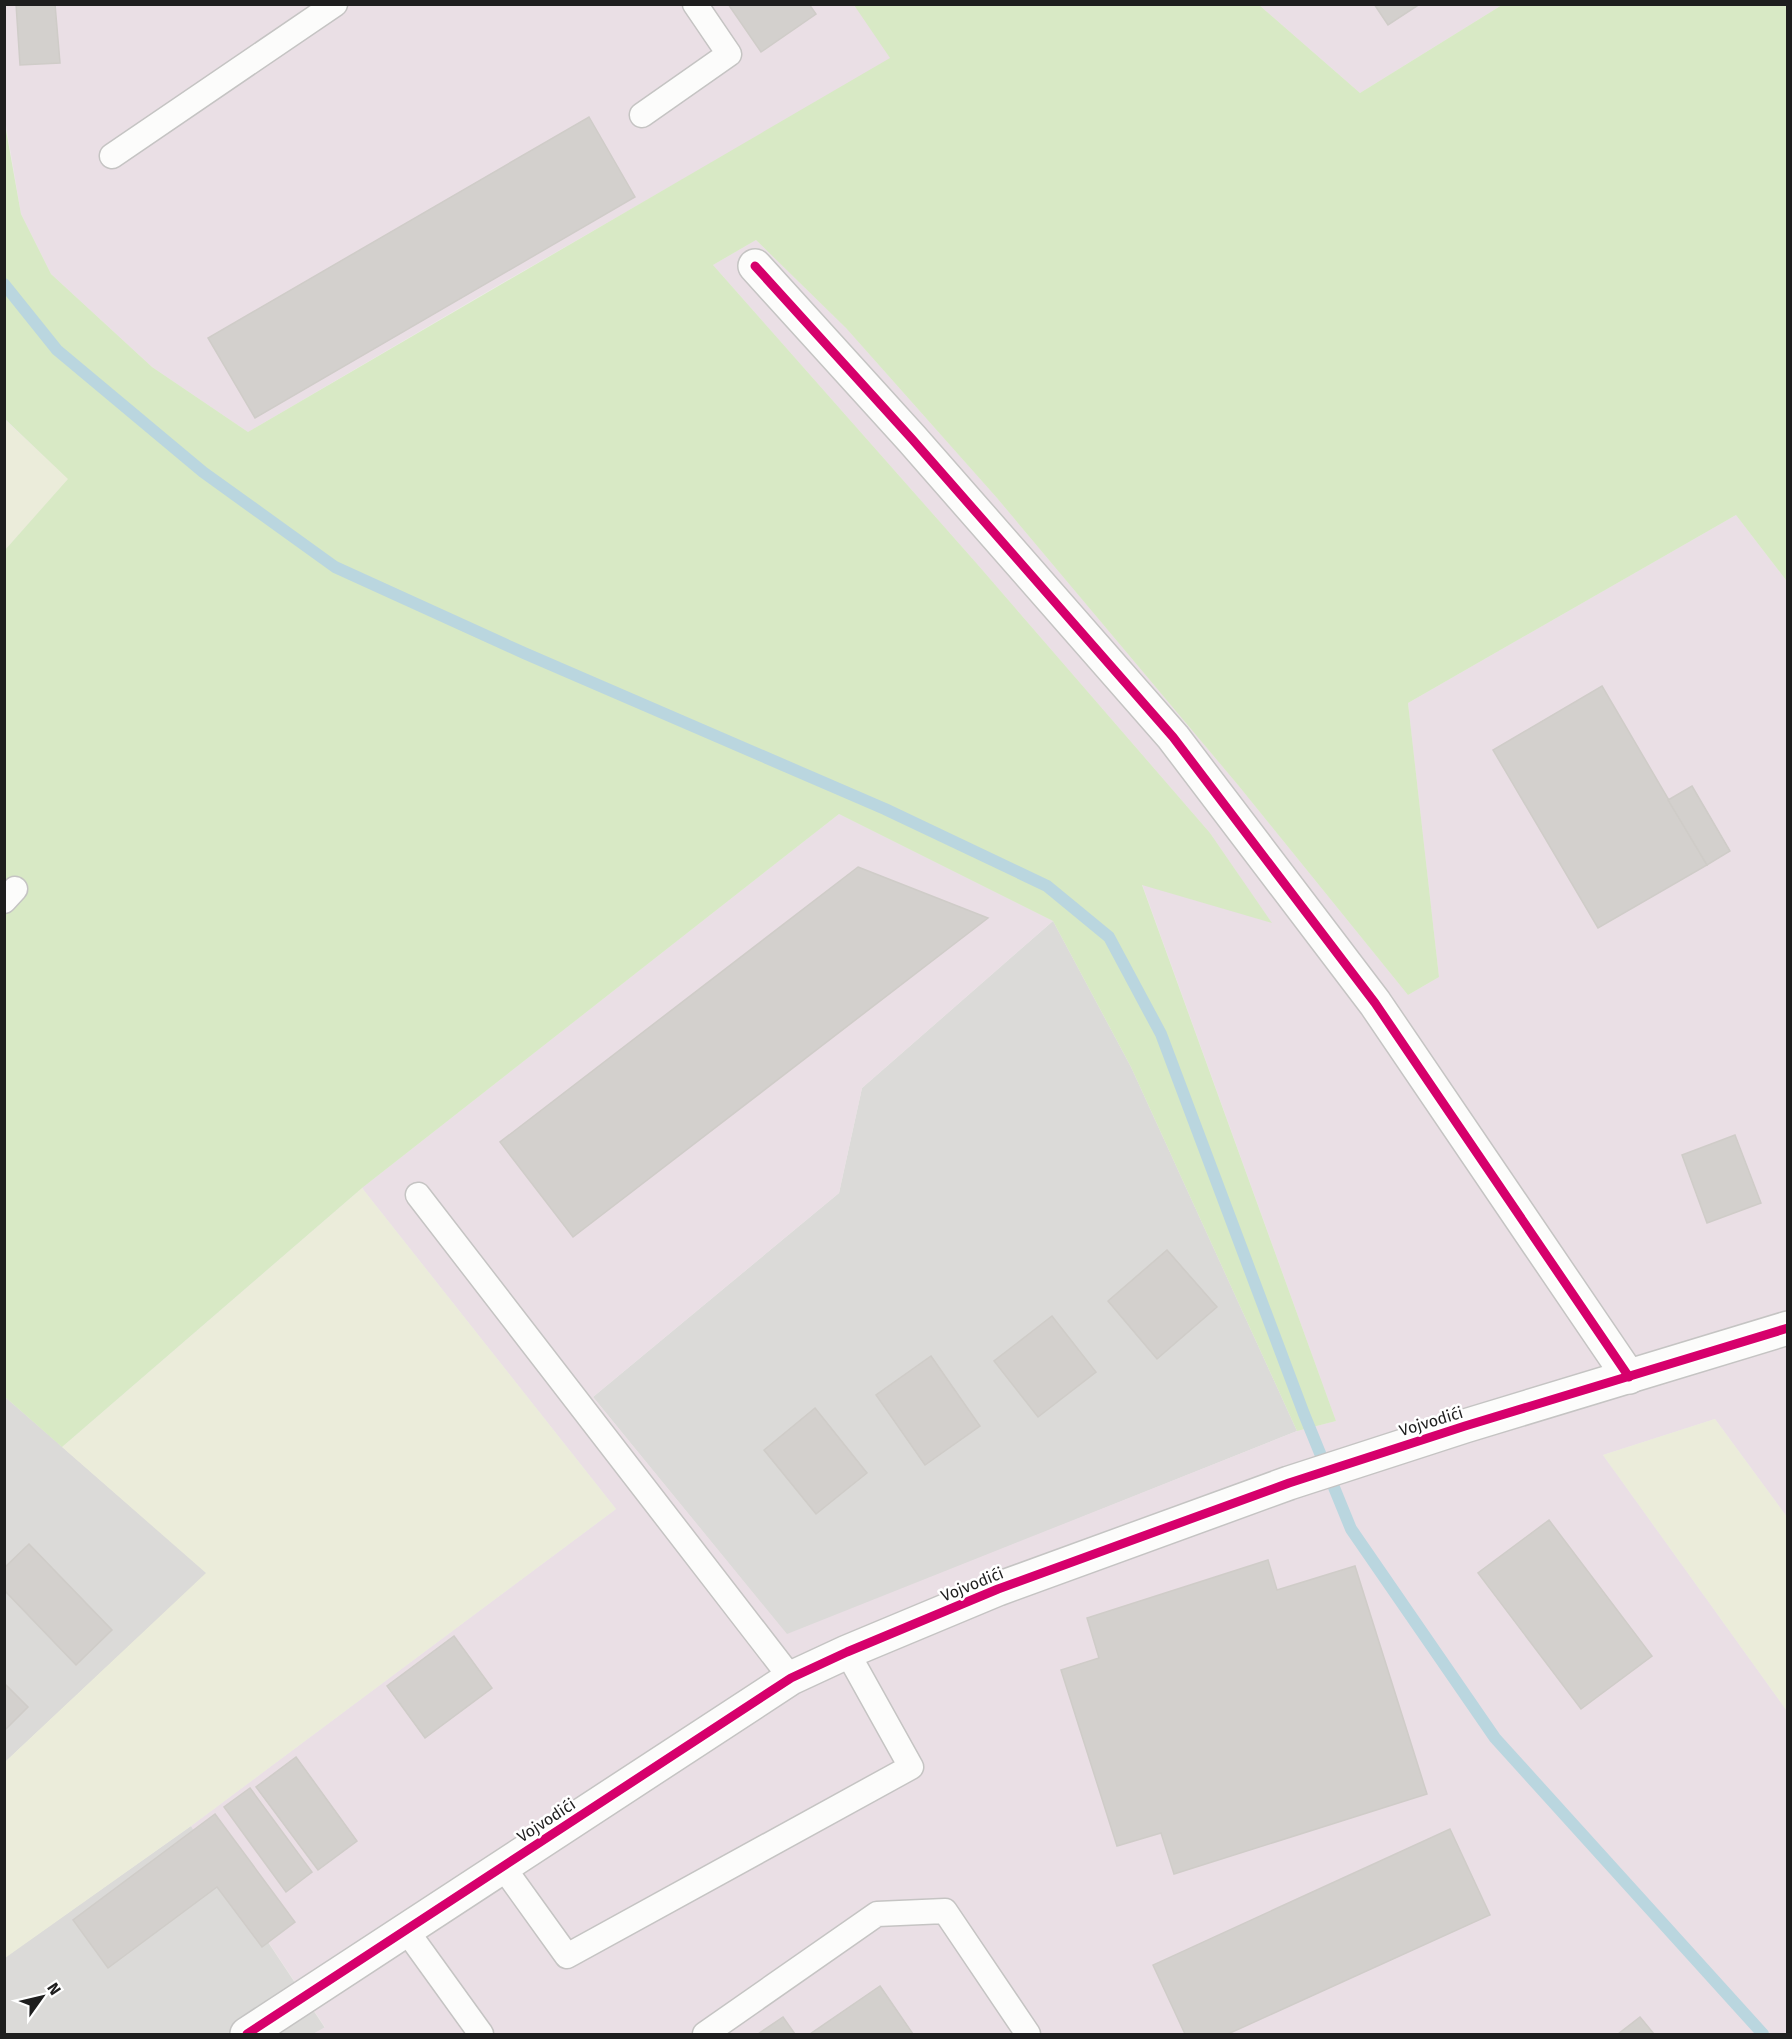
<svg xmlns="http://www.w3.org/2000/svg" width="1792" height="2039" font-family="'Fira Sans',sans-serif">
<rect width="100%" height="100%" fill="#eceae7"/>
<g fill="#dbdad8">
<polygon points="1053,921 1131,1067 1297,1431 787,1635 593,1397 839,1193 862,1088"/>
<polygon points="5,1397 207,1573 5,1762"/>
<polygon points="191,1826 325,2028 313,2034 5,2034 4,1958"/>
</g>
<g fill="#eadfe5">
<polygon points="4,5 986,5 478,297 248,432 152,367 51,274 21,214 5,119"/>
<polygon points="1259,5 1502,5 1360,93"/>
<polygon points="756,240 846,328 997,498 1238,785 1408,995 1439,977 1408,703 1736,515 1786,580 1787,579 1787,1517 1715,1419 1603,1455 1787,1711 1787,2034 313,2034 325,2027 191,1826 616,1509 362,1188 839,814 1053,921 862,1088 839,1193 593,1397 787,1634 1297,1431 1336,1421 1142,884 1271,922 1210,833 978,565 713,265"/>
</g>
<g fill="#ebecda">
<polygon points="4,419 69,479 5,550 4,550"/>
<polygon points="362,1188 616,1509 191,1826 5,1958 5,1762 206,1573 62,1447"/>
<polygon points="1715,1419 1787,1517 1787,1711 1603,1455"/>
</g>
<polygon fill="#d8e9c5" points="854,5 1259,5 1360,93 1502,5 1787,5 1787,579 1786,580 1736,515 1408,703 1439,977 1408,995 1238,785 997,498 846,328 756,240 713,265 978,565 1210,833 1272,923 1142,885 1336,1421 1297,1431 1131,1067 1053,921 839,814 362,1188 62,1447 5,1397 5,550 68,479 5,419 4,119 21,214 51,274 152,367 248,432 890,58"/>
<g fill="none" stroke-linecap="round" stroke-linejoin="round">
<polyline stroke="#bad6df" stroke-width="12" points="4,284 57,350 203,472 335,567 524,653 885,809 1047,886 1109,937 1161,1034 1304,1414 1351,1529 1495,1738 1763,2034"/>
</g>
<g fill="#d3d0cd" stroke="#cfccc8" stroke-width="1.5">
<polygon points="16,4 55,4 60,63 20,65"/>
<polygon points="728,4 809,4 816,14 761,52"/>
<polygon points="1374,4 1420,4 1388,25"/>
<polygon points="589,117 635,197 255,418 208,338"/>
<polygon points="1602,686 1707,865 1598,928 1493,750"/>
<polygon points="1692,786 1730,851 1707,865 1668,800"/>
<polygon points="858,867 988,918 573,1237 500,1142"/>
<polygon points="1735,1135 1761,1203 1707,1223 1682,1155"/>
<polygon points="1167,1250 1217,1307 1157,1359 1108,1301"/>
<polygon points="1052,1316 1096,1372 1038,1417 994,1361"/>
<polygon points="931,1356 980,1426 925,1465 876,1395"/>
<polygon points="815,1408 867,1473 816,1514 764,1450"/>
<polygon points="1549,1520 1652,1656 1581,1709 1478,1573"/>
<polygon points="29,1544 112,1630 76,1665 4,1590 4,1568"/>
<polygon points="1268,1560 1277,1590 1355,1566 1427,1794 1174,1874 1161,1833 1117,1846 1061,1670 1099,1658 1087,1618"/>
<polygon points="454,1636 492,1688 425,1738 387,1686"/>
<polygon points="4,1683 28,1707 4,1731"/>
<polygon points="296,1757 357,1841 318,1870 256,1787"/>
<polygon points="250,1788 312,1872 286,1892 224,1807"/>
<polygon points="215,1814 295,1922 262,1947 217,1887 108,1968 73,1920"/>
<polygon points="1450,1829 1490,1915 1228,2034 1185,2034 1153,1965"/>
<polygon points="880,1986 913,2034 810,2034"/>
<polygon points="783,2017 795,2034 758,2034"/>
<polygon points="1640,2017 1654,2034 1618,2034"/>
</g>
<g fill="none" stroke-linecap="round" stroke-linejoin="round">
<g stroke="#c5c4c3" stroke-width="27">
<g id="service">
<polyline points="642,115 729,54 695,4"/>
<polyline points="112,156 335,4"/>
<polyline points="4,901 15,889"/>
<polyline points="418,1195 791,1678"/>
<polyline points="503,1867 567,1956 911,1767 847,1652"/>
<polyline points="406,1930 481,2034"/>
<polyline points="705,2034 877,1914 945,1911 1028,2034"/>
</g>
</g>
<g stroke="#c5c4c3" stroke-width="36">
<g id="minor">
<polyline points="755,266 912,439 1173,737 1375,1003 1629,1377"/>
<polyline points="247,2034 791,1678 847,1652 998,1589 1289,1483 1465,1426 1788,1328"/>
</g>
</g>
<use href="#service" stroke="#fcfcfb" stroke-width="24"/>
<use href="#minor" stroke="#fcfcfb" stroke-width="33"/>
<g stroke="#fff" stroke-width="13">
<g id="cycleway">
<polyline points="755,266 912,439 1173,737 1375,1003 1629,1377"/>
<polyline points="247,2034 791,1678 847,1652 998,1589 1289,1483 1465,1426 1788,1328"/>
</g>
</g>
<use href="#cycleway" stroke="#d6006c" stroke-width="9"/>
</g>
<g text-anchor="middle" stroke-width="5" stroke-linejoin="round" paint-order="stroke">
<g font-size="16" fill="#1e1e1e" stroke="#fff">
<text transform="translate(1431 1421) rotate(-17)" y="6">Vojvodići</text>
<text transform="translate(972 1584) rotate(-22)" y="6">Vojvodići</text>
<text transform="translate(546 1820) rotate(-33)" y="6">Vojvodići</text>
</g>
</g>
<rect width="1792" height="2039" fill="none" stroke="#1e1e1e" stroke-width="12"/>
<g transform="translate(42 1997) rotate(56)" stroke="#ffffff" stroke-width="4.5" paint-order="stroke">
<path d="M0-4.5L10 22L0 15L-10 22Z" fill="#1e1e1e"/>
<text y="-9" font-size="16" font-weight="bold" text-anchor="middle" fill="#1e1e1e">N</text>
</g>
</svg>
